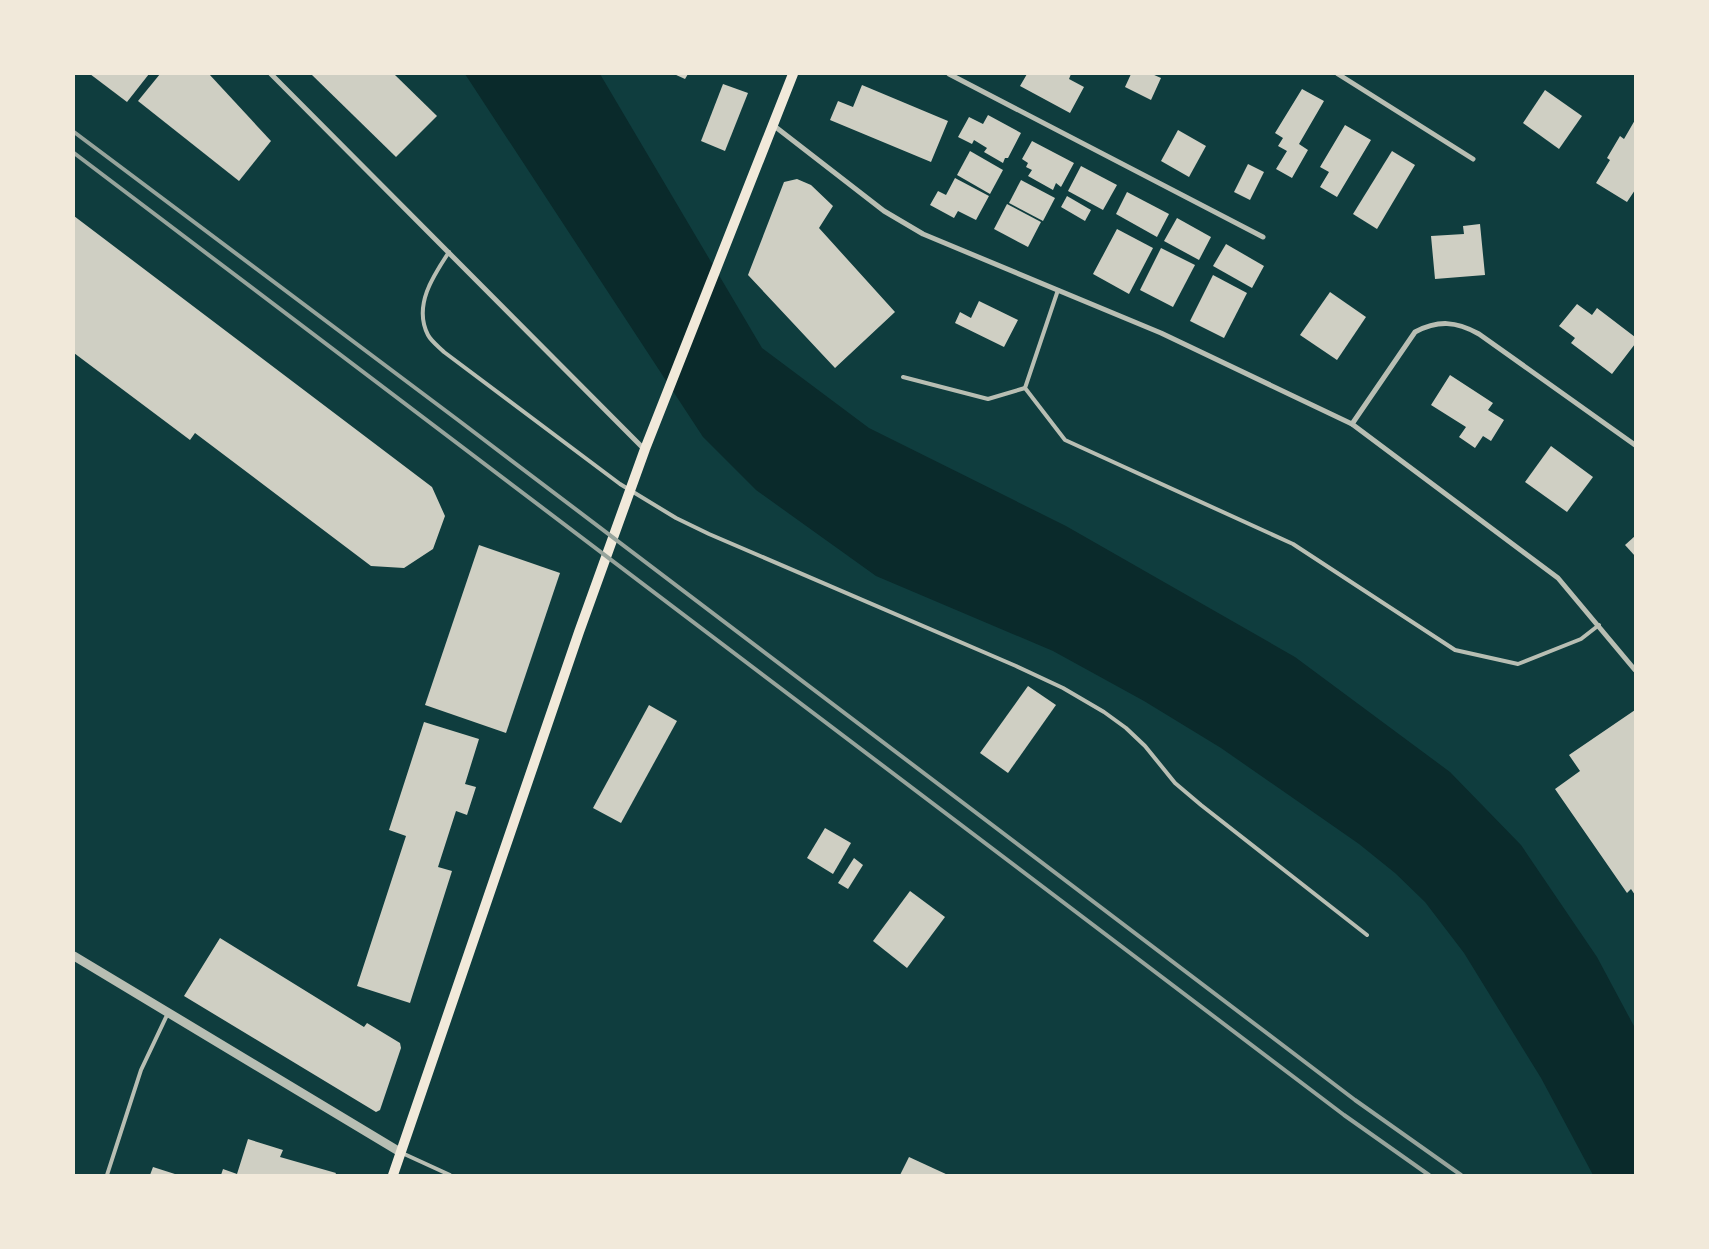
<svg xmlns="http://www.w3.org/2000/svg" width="1709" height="1249" font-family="'IBM Plex Sans',sans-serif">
<rect width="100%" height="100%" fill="#0f3d3e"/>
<polygon fill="#0a2a2b" points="465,74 600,74 762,348 869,428 1066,526 1295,657 1450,772 1521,845 1597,957 1635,1028 1635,1175 1593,1175 1541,1078 1464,953 1425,902 1395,873 1359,844 1221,748 1144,701 1053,651 876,576 756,490 703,437"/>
<g fill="#cfcfc3">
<polygon points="90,74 149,74 127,102"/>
<polygon points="160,74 209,74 271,141 239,181 138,101"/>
<polygon points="311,74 394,74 437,116 396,157"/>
<polygon points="674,74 688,74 685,79"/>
<polygon points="1027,74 1071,74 1069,79 1084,87 1070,113 1020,86"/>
<polygon points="1131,74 1152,74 1161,78 1151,100 1125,87"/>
<polygon points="723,84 748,93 725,151 701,141"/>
<polygon points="862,85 948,121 931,162 830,120 838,101 853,107"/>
<polygon points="1302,89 1324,101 1299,144 1308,150 1292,178 1276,169 1287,151 1278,146 1283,138 1275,133"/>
<polygon points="1545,90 1582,116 1559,149 1523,123"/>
<polygon points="988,115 1021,133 1008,158 1005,158 1003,163 984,152 987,148 974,140 972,144 958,137 969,117 983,124"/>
<polygon points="1635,120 1635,190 1627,202 1596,183 1610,160 1607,158 1620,136 1624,139"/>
<polygon points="1345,125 1371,140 1337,197 1320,187 1329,172 1320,167"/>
<polygon points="1178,130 1206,146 1189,177 1161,161"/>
<polygon points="1032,141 1074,163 1061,187 1056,183 1053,190 1028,176 1032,170 1026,167 1028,163 1022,159"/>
<polygon points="970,151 1003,170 990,194 957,175"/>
<polygon points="1392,151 1415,165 1377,229 1353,214"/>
<polygon points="1248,164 1264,172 1250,200 1234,192"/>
<polygon points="1081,166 1117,185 1103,210 1068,191"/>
<polygon points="955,178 989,196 976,220 958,211 954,218 930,205 938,191 946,195"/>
<polygon points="797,179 811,185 833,206 819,228 895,312 835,368 748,275 784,182"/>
<polygon points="1021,180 1055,198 1043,221 1009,203"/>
<polygon points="1127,192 1169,214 1157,237 1116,214"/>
<polygon points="1067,196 1091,210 1085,221 1061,207"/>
<polygon points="1007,204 1041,222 1028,247 994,229"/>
<polygon points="74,216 432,487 445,516 433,549 404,568 371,566 195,433 190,440 74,353"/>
<polygon points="1177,218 1211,237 1199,260 1164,241"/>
<polygon points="1480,224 1485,275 1435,279 1431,236 1464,234 1463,226"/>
<polygon points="1117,229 1153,248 1129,294 1093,274"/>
<polygon points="1226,244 1264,266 1252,288 1213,266"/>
<polygon points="1161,248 1195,265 1173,307 1140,290"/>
<polygon points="1213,275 1247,293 1224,338 1190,321"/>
<polygon points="1330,292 1366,317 1337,360 1300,335"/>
<polygon points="979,301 1018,320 1004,347 955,323 960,312 971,318"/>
<polygon points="1577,304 1592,315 1597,308 1635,337 1635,344 1612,374 1571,343 1575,338 1559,326"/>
<polygon points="1450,375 1493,403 1488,410 1504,420 1491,441 1483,436 1475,448 1459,437 1466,427 1431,405"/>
<polygon points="1551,446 1593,477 1567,512 1525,482"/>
<polygon points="1635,536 1635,556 1625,545"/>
<polygon points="479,545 560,573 506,733 425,705"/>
<polygon points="1028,686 1056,705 1008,773 980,753"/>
<polygon points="649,705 677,721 621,823 593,808"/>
<polygon points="1635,710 1635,895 1631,889 1627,893 1555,789 1580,771 1569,755"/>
<polygon points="424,722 479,739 465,784 476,787 467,815 456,811 438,867 452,871 410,1003 357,986 406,836 389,830"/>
<polygon points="825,828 851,843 833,874 807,858"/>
<polygon points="854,858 863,865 848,889 838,883"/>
<polygon points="910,891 945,917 907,968 873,941"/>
<polygon points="220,938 364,1027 367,1023 400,1043 401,1048 380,1110 376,1112 184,996"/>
<polygon points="248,1139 283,1150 280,1157 336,1173 335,1175 221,1175 223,1169 237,1174"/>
<polygon points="909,1157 948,1175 900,1175"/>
<polygon points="153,1167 178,1175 150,1175"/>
</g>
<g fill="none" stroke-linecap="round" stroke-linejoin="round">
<g stroke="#b8beb3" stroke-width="4">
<path d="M449 252C433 276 413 306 428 335 431 341 439 347 444 352L620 484 676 518 709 534 1016 666 1063 688 1104 712 1126 728 1145 746 1175 783 1201 805 1367 935"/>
<polyline points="1058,290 1025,388 1065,440 1293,544 1455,650 1518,664 1581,639 1599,625"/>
<polyline points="903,377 988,399 1025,388"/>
<polyline points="402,1153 450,1175"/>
<polyline points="107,1175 141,1070 168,1013"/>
</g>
<g stroke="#b8beb3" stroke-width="5">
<polyline points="271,74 644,449"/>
<polyline points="949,74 1263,237"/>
<polyline points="1338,74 1473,159"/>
<polyline points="773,125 884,211 923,234 1161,333 1352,424 1558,578 1635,670"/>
<path d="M1352 424 1415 332C1438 320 1456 321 1479 334L1635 445"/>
</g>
<polyline stroke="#b8beb3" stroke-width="9" points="74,956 400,1152"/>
<polyline stroke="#f1e9da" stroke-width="10" points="393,1175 579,632 645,449 793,74"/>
<g stroke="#97a49c" stroke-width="4">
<polyline points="74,132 458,420 1355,1100 1461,1175"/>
<polyline points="74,153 1344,1115 1429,1175"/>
</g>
</g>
<rect width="1709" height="1249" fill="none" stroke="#f1e9da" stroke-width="150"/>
</svg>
